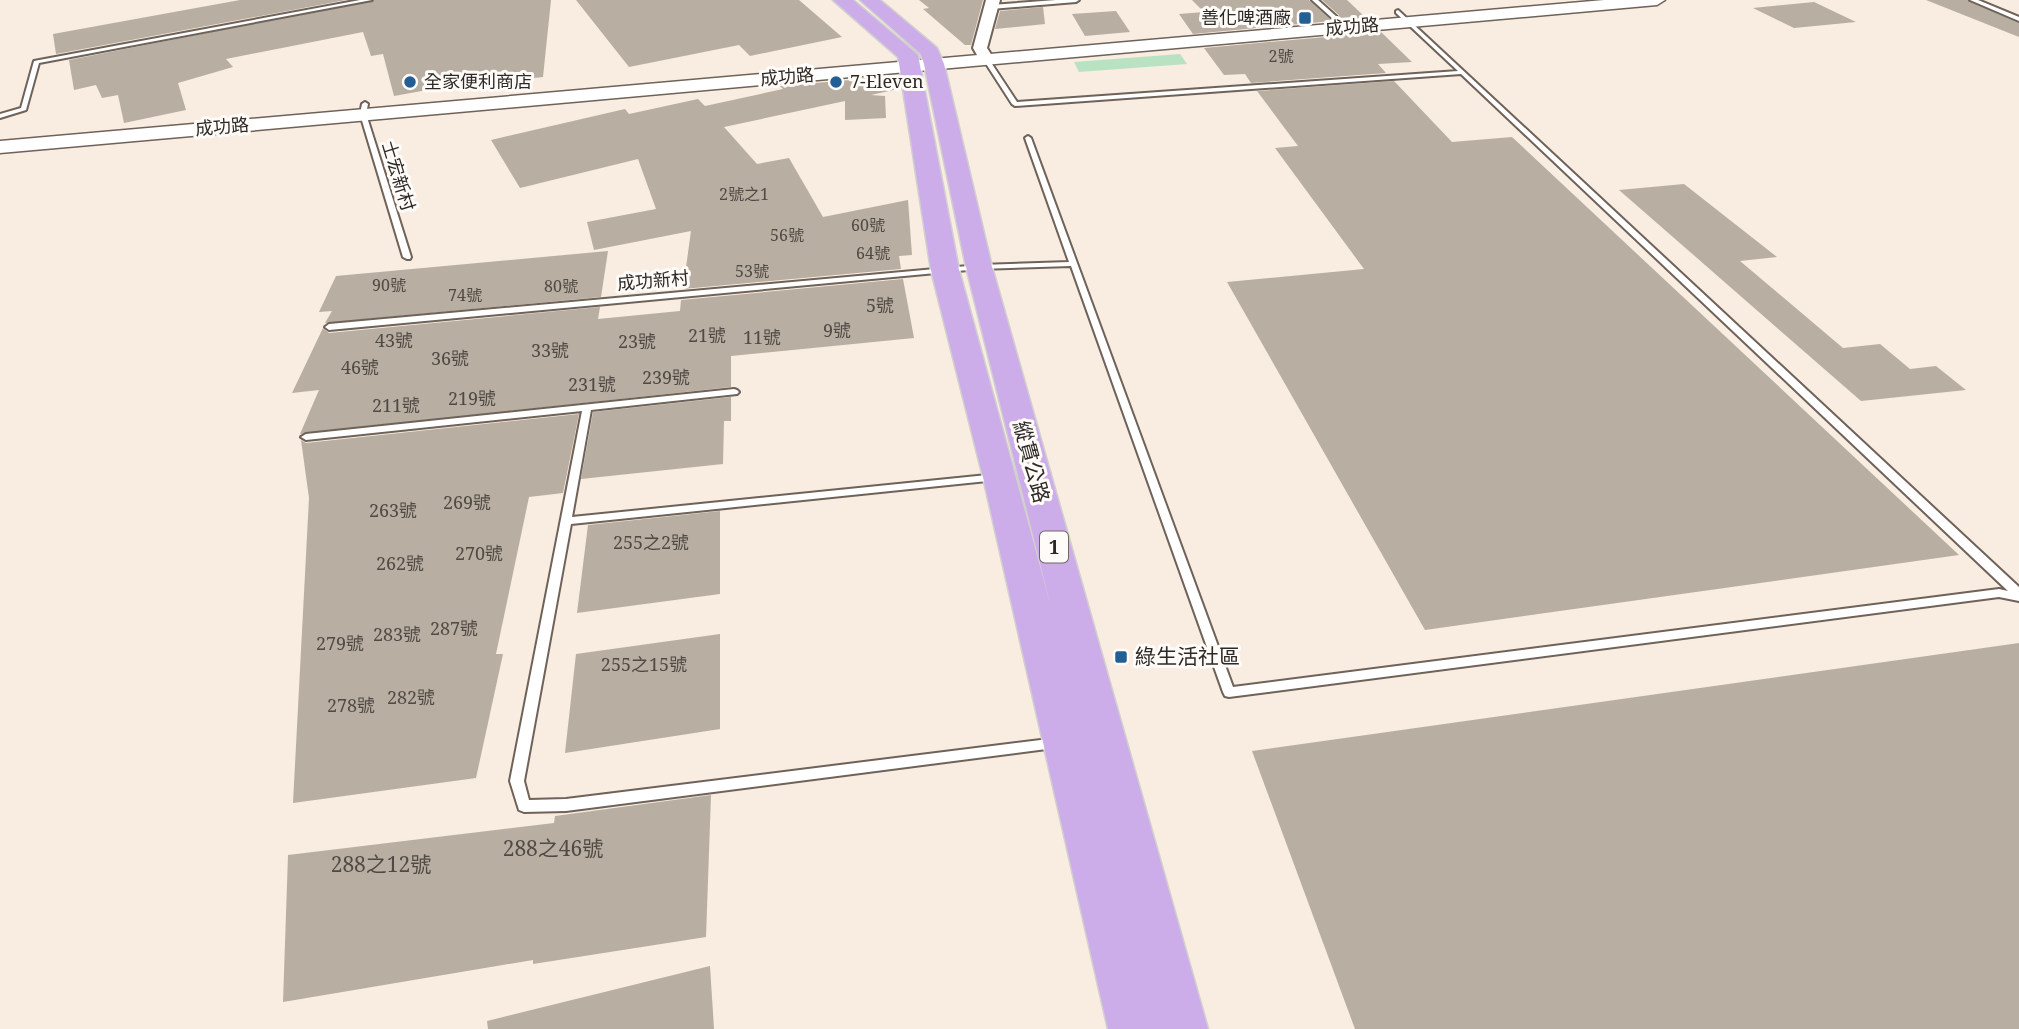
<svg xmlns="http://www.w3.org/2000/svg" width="2019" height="1029" font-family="'Noto Serif','Noto Sans TC',serif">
<rect width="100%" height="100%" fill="#f9ece0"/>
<polygon fill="#b9e2c2" points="1180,54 1187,64 1079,72 1074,62"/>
<g fill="#b8aea2">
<polygon points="240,0 346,0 56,54 53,34"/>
<polygon points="375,0 551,0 543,77 488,83 488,79 394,96 383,54 371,56 363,32 226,59 233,67 178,83 186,110 124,123 118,95 102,98 96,85 74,90 69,60"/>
<polygon points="576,0 799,0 842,37 750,56 739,45 629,67"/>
<polygon points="919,0 983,0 971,45 965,45 923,9 929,8"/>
<polygon points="1192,0 1309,0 1332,21 1193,34 1179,14 1204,12"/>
<polygon points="1322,0 1347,0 1366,18 1339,21 1339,15"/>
<polygon points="1926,0 1968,0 2019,23 2019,37"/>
<polygon points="1814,2 1856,22 1794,28 1753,8"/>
<polygon points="1043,7 1045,24 995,29 1000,11"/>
<polygon points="1116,11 1130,32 1085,36 1072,14"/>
<polygon points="1381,32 1412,62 1378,64 1386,73 1251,83 1245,74 1224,75 1204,48"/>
<polygon points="897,76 898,89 871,95 885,96 886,118 845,120 845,101 724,127 757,164 789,158 823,217 908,200 912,255 899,256 901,269 683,289 691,231 594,250 587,222 656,209 638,159 520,188 491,140 625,109 629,114 698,99 705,106 783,89 780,86"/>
<polygon points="1394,81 1452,142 1512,137 1959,555 1425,630 1227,282 1364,269 1275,148 1298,146 1257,91"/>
<polygon points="1684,184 1777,257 1740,261 1843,348 1880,344 1910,369 1936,366 1966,390 1861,401 1619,190"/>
<polygon points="608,251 601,297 325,323 332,311 319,312 336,276"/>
<polygon points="903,279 914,338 731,356 731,387 300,434 319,390 292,393 323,328 329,333 600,307 598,319 680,311 681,300"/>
<polygon points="731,397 731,421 724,421 723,464 581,479 593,412"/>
<polygon points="579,414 563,493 529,497 496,654 503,654 476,778 293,803 309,498 301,440 306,443"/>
<polygon points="720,511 720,594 577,613 588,525"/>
<polygon points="720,634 720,729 565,753 576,654"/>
<polygon points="2019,643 2019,1029 1355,1029 1252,751"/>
<polygon points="711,795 706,937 533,964 533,960 283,1002 288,855 554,823 555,816"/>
<polygon points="710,966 714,1029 488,1029 487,1021"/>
</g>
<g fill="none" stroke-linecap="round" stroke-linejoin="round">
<g stroke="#6e6259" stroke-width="4">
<g id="service">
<polygon points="360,0 372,0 39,63 26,110 0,118 0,114 21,108 34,61"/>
<polygon points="1056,0 1079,0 1076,2 991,9 988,7 991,5"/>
<polygon points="1312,0 1318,0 1337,17 1337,19 1333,19"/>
<polygon points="1970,0 1978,0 2019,17 2019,21"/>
<polygon points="1398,10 2019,587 2019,601 1999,597 1229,697 1225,696 1223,692 1071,266 979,269 329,330 325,327 329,324 979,265 1069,262 1025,138 1028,136 1031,138 1233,687 1999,589 2008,591 1461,74 1015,106 1012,104 983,59 988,58 1017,102 1458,71 1396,13 1396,11"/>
<polygon points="365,102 368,104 366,114 411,257 410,259 407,259 403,257 360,114 362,104"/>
<polygon points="734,389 737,390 739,392 737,394 591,410 572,517 997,474 1002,477 997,480 571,524 524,781 529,800 566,799 1057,738 1062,739 1063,743 1062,747 566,811 524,812 519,810 510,781 582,411 306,440 301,437 306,434"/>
</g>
</g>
<g stroke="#6e6259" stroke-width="4">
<polygon id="tertiary" points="986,0 1000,0 987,48 994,59 986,64 981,62 973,48"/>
</g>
<g stroke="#6e6259" stroke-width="3">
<polygon id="secondary" points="1604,0 1665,0 1657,5 0,153 0,141"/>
</g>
<g stroke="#d1d0cf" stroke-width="3">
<polygon id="primary" points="833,0 853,0 918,55 959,270 1051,607 966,267 924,64 921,54 860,0 880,0 937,48 944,64 992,267 1208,1029 1108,1029 983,477 931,270 898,57"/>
</g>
<use href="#service" fill="#fff" fill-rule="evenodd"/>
<use href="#tertiary" fill="#fff" fill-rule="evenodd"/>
<use href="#secondary" fill="#fff" fill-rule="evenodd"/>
<use href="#primary" fill="#ccade9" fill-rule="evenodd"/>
</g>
<g fill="#235e95" stroke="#fefbf9" stroke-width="2.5">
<rect x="1298" y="11" width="14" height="14" rx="3.5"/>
<circle cx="410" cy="82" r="7"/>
<circle cx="836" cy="82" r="7"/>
<rect x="1114" y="650" width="14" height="14" rx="3.5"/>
</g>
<g text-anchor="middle" stroke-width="6" stroke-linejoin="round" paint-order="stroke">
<g font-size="16" fill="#504a44">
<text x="1281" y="62">2號</text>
<text x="744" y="200">2號之1</text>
<text x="868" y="231">60號</text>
<text x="787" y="241">56號</text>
<text x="873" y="259">64號</text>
<text x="752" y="277">53號</text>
<text x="389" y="291">90號</text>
<text x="561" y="292">80號</text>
<text x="465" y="301">74號</text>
</g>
<g font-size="18" fill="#2d2924" stroke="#fefbf9" text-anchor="start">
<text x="1291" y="24" text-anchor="end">善化啤酒廠</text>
<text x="424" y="88">全家便利商店</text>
<text x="850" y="88">7-Eleven</text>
</g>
<g font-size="18" fill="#2d2924" stroke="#fefbf9">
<text transform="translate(1352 27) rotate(-5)" y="6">成功路</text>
<text transform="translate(787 77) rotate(-5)" y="6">成功路</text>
<text transform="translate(222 127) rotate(-5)" y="6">成功路</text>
<text transform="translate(398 176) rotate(73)" y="6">士宏新村</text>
<text transform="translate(653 281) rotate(-5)" y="6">成功新村</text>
</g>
<g font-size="18" fill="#504a44">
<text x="880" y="312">5號</text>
<text x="837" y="337">9號</text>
<text x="707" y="342">21號</text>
<text x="762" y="344">11號</text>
<text x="394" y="347">43號</text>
<text x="637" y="348">23號</text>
<text x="550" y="357">33號</text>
<text x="450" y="365">36號</text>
<text x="360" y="374">46號</text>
<text x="666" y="384">239號</text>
<text x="592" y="391">231號</text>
<text x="472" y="405">219號</text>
<text x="396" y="412">211號</text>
<text x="467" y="509">269號</text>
<text x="393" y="517">263號</text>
<text x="651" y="549">255之2號</text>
<text x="479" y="560">270號</text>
<text x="400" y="570">262號</text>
<text x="454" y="635">287號</text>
<text x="397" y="641">283號</text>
<text x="340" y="650">279號</text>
<text x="644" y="671">255之15號</text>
<text x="411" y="704">282號</text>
<text x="351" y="712">278號</text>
</g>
<rect fill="#fefbf9" stroke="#6c6864" stroke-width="2" x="1040" y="531.5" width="28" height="31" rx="5"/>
<g font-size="19" font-weight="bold" fill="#2d2924">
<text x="1054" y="554">1</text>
</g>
<g font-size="21" fill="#2d2924" stroke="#fefbf9">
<text transform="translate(1031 462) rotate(75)" y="7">縱貫公路</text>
</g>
<g font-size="21" fill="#2d2924" stroke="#fefbf9" text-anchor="start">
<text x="1135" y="664">綠生活社區</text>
</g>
<g font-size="21" fill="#504a44">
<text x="553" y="856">288之46號</text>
<text x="381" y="872">288之12號</text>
</g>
</g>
</svg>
